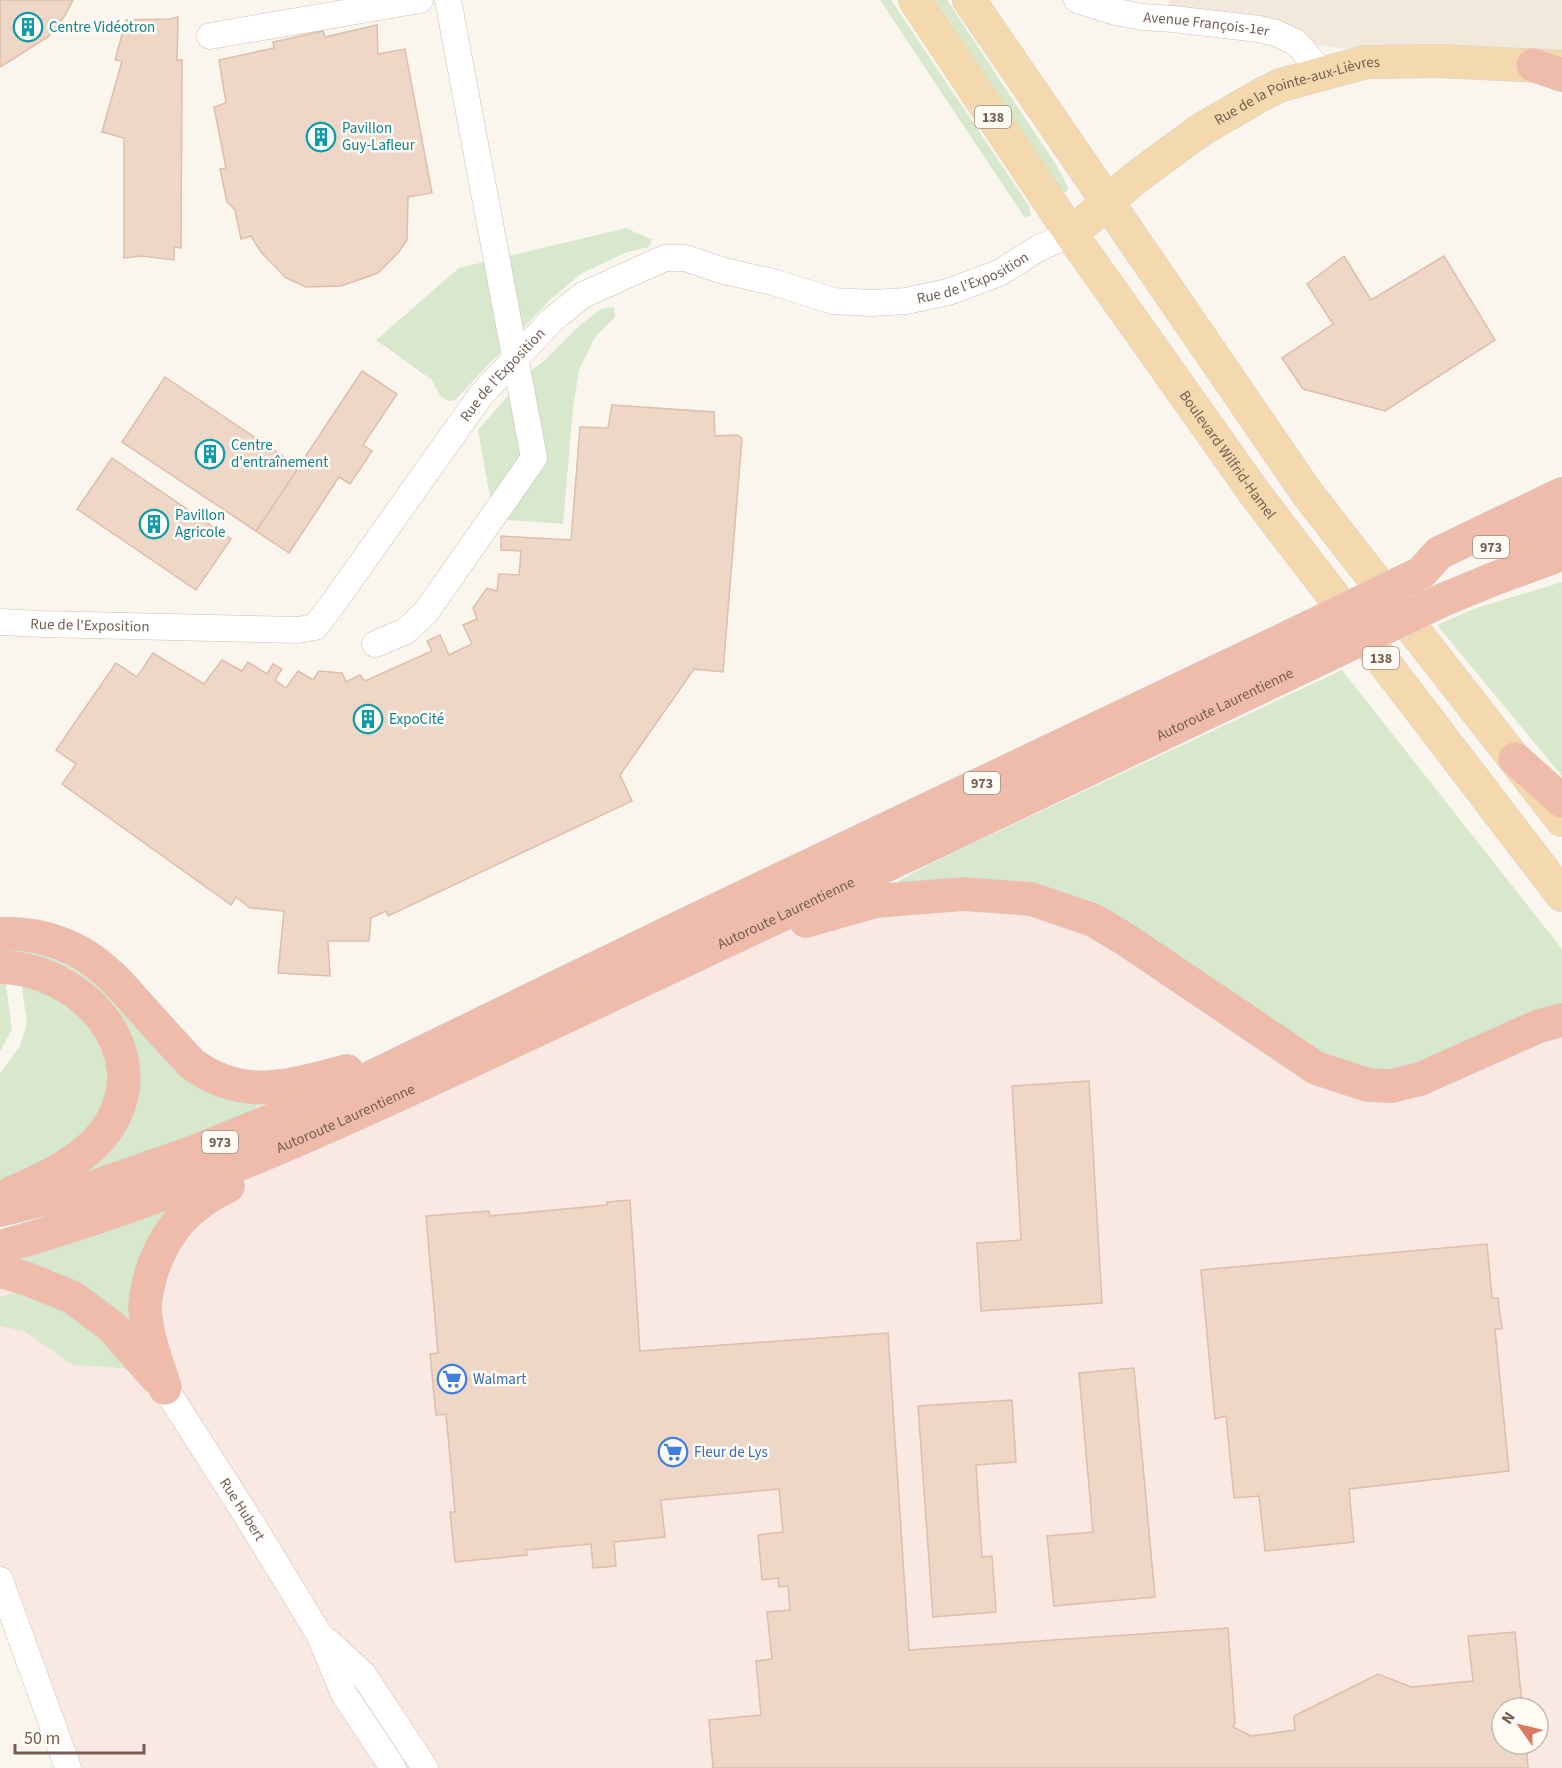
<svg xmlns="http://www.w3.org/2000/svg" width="1562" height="1768" font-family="'Source Sans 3',sans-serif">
<rect width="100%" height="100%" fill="#fbf6ed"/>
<polygon fill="#f2e8dc" points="1168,0 1562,0 1562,67 1440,61 1295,42 1173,19"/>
<path fill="#fae9e2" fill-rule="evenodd" d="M963 894 1562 1020V1768H68L0 1580V1271L148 1287 222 1189 715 947 876 901ZM1502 1708H1538V1744H1502Z"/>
<g fill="#d7e8cc">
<polygon points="880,0 891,0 1029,206 1031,216 1024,217 1023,215"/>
<polygon points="936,0 947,0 1057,166 1068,187 1067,191 1065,192 1062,191"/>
<polygon points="626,228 652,240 649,247 627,252 582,273 551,299 455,400 449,401 441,397 432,380 376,340 459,268"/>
<polygon points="614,307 615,317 595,337 579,370 573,408 563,524 508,520 492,508 478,430 526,375 546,359 580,325 601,309"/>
<polygon points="1562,582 1562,776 1437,625 1476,608"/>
<polygon points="1342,670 1562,949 1562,1014 1387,1075 1335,1065 1126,930 895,883 925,866"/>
<polygon points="17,949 31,950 66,962 264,1102 264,1104 220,1125 39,1191 81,1167 128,1047 17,957"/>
<polygon points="5,978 12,1029 0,1052 0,979"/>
<polygon points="21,981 69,1001 100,1040 107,1067 106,1091 100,1112 73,1148 0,1189 0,1073 20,1046 27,1023"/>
<polygon points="192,1197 138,1330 11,1259"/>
<polygon points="27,1290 95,1322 136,1369 73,1365 24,1331 0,1326 0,1297"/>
</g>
<g fill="#eed7c7" stroke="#dfbea9" stroke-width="1.5">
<polygon points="0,0 73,0 64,17 48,37 0,67"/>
<polygon points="178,17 177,60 182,60 181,248 174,247 174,260 142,256 124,258 124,138 102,132 122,61 115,60 126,20 171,19"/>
<polygon points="377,25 378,54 405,49 432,193 408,197 407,240 398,253 378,273 341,286 306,287 286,278 261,252 251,236 241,239 235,210 227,202 220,169 226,168 214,107 226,103 219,60 274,48 273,42 323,31 325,37"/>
<polygon points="1344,256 1371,300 1444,256 1495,340 1385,411 1303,389 1282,358 1333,324 1307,284"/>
<polygon points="362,371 397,394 363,445 372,451 350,484 339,477 289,553 256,531"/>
<polygon points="165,377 299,467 256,531 122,442"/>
<polygon points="612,405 714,412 715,436 738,435 742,438 723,672 694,669 620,775 632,801 388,916 386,911 371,918 369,941 328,941 330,976 278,973 284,911 250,908 236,897 231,905 62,784 76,764 56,750 116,663 137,677 153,653 204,684 222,660 242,671 248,662 267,674 273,664 282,669 275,680 286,688 298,671 313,680 319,671 342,673 346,682 360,675 365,681 432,651 427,641 440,635 449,655 472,644 463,625 477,619 473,608 487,588 497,591 499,574 519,575 521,551 501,550 501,536 571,540 580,427 608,428"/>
<polygon points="112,458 231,539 196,590 77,509"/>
<polygon points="1089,1081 1102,1303 981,1311 977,1243 1021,1240 1012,1086"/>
<polygon points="630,1200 640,1351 888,1333 909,1650 1228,1628 1235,1723 1233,1727 1251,1736 1295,1730 1294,1716 1378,1674 1411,1687 1473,1681 1468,1636 1515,1632 1522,1704 1527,1703 1527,1708 1502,1708 1502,1744 1526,1744 1528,1768 713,1768 709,1720 761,1715 756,1661 772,1659 767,1612 790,1610 788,1586 779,1587 778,1578 762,1580 758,1535 783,1532 779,1489 661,1500 665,1537 614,1542 616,1566 593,1568 591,1544 526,1550 527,1555 455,1562 450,1512 455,1512 446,1414 436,1415 430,1354 438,1353 426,1216 489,1211 490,1216 607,1205 607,1202"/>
<polygon points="1487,1244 1492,1298 1498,1298 1502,1329 1495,1329 1509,1471 1349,1489 1354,1542 1265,1551 1259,1496 1234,1498 1226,1416 1215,1419 1201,1270"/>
<polygon points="1134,1368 1155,1597 1054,1606 1047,1536 1093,1532 1079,1373"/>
<polygon points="1012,1400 1016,1462 976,1465 982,1557 992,1556 996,1612 933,1617 918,1406"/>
</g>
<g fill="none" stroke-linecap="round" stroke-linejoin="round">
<g stroke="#cdbeb3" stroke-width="27">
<g id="minor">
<path id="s1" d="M1077 0 1116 12 1143 17 1173 19 1259 29 1276 33 1295 42 1303 50 1321 73"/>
<polyline points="210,36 420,0"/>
<path id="s2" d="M0 622 41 624 298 630 315 627 332 605 481 395 552 320 583 295 665 258H685L724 271 773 282 833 301 872 303 906 301 948 292 999 273 1039 248 1071 234"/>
<polyline points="375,644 406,631 426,612 534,458 448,0"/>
<path id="s3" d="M165 1388 247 1516 319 1634 344 1694 393 1768"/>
<polyline points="0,1580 68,1768"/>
<polyline points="326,1640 363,1674 425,1768"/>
</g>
</g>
<g stroke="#d8d2ce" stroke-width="34">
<g id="major">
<path id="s4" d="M915 0 1071 234 1256 495 1562 895"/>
<polyline points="969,0 1307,493 1562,820"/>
<path id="s5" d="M1071 234 1134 179 1202 129 1261 95 1281 85 1366 62 1440 61 1560 67"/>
</g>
</g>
<g stroke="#d8d2ce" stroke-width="34">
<g id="highway">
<polyline points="1533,65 1562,75"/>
<polyline points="1501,543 1562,522"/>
<polyline points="1421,573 1439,553 1562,494"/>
<polyline points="1445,599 1496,578 1562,554"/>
<polyline points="1515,759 1562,801"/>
<polyline points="806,921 876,901 963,894 1031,899 1093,920 1125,939 1316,1068 1368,1085 1392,1086 1420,1079 1539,1026 1562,1020"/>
<path d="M0 934C41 932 80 946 110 975 120 984 129 995 139 1006 156 1025 174 1045 192 1064 244 1102 290 1086 347 1071"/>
<path d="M0 967C79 968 157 1049 109 1126 87 1160 45 1178 11 1193"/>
<polyline points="0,1210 96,1186 196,1151 341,1092 672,931 1293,635"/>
<path id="s6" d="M0 1247C205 1191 396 1096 588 1006 830 893 1072 777 1313 662"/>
<polyline points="0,1271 25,1278 72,1297 111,1326 156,1377"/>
<path d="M165 1388C157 1362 147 1338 145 1311 144 1299 148 1286 151 1274 164 1232 188 1205 228 1186"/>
</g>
</g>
<use href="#minor" stroke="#fff" stroke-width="26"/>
<use href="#major" stroke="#f3d9ad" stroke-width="33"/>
<use href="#highway" stroke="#efbcab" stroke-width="33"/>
<g stroke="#d8d2ce" stroke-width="34" stroke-linecap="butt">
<g id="highway-bridge">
<polyline points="1293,635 1421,573"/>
<polyline points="1313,662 1445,599"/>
</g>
</g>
<use href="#highway-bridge" stroke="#efbcab" stroke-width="33"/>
</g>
<defs>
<g id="building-ring" transform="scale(1.5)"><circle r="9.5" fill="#fefaf4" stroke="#0f9aa8" stroke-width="1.5"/><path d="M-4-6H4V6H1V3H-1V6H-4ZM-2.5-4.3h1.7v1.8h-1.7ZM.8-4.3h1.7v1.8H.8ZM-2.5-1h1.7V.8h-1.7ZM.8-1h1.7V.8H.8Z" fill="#0f9aa8"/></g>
<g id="supermarket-ring" transform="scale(1.5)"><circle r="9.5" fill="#fefaf4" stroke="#3f7fe0" stroke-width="1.5"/><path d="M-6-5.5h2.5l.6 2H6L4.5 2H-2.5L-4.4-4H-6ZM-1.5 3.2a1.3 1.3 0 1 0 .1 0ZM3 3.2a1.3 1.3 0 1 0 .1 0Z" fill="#3f7fe0"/></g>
</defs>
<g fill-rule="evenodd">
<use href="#building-ring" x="28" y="27"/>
<use href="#building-ring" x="321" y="137"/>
<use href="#building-ring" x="210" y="454"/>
<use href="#building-ring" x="154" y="524"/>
<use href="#building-ring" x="368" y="719"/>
<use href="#supermarket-ring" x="452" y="1379"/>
<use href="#supermarket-ring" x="673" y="1452"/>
</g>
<g text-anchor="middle" stroke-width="5" stroke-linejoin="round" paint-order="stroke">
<g fill="#fefaf4" stroke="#9e8d82" stroke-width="1.5">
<rect x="975" y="106" width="36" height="22" rx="4.5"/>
<rect x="1473" y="536" width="36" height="22" rx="4.5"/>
<rect x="1363" y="647" width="36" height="22" rx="4.5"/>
<rect x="964" y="772" width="36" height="22" rx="4.5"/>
<rect x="202" y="1131" width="36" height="22" rx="4.5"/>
</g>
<g font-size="14" font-weight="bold" fill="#755e51">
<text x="993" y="122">138</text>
<text x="1491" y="552">973</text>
<text x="1381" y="663">138</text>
<text x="982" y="788">973</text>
<text x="220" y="1147">973</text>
</g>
<g font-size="15" fill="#755e51" stroke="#fefaf4">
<text dy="5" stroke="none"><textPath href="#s1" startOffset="132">Avenue François-1er</textPath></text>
<text dy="5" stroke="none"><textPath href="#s5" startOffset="272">Rue de la Pointe-aux-Lièvres</textPath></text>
<text dy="5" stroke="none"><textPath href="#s2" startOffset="1152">Rue de l'Exposition</textPath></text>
<text dy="5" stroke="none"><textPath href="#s2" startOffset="630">Rue de l'Exposition</textPath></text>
<text dy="5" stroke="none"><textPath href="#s4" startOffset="552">Boulevard Wilfrid-Hamel</textPath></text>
<text dy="5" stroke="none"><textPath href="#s2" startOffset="90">Rue de l'Exposition</textPath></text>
<text dy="5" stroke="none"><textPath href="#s6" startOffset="1341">Autoroute Laurentienne</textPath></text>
<text dy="5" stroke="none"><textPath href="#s6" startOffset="855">Autoroute Laurentienne</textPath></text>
<text dy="5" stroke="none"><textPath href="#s6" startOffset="369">Autoroute Laurentienne</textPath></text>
<text dy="5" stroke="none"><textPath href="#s3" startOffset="144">Rue Hubert</textPath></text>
</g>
<g font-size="15" fill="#0d838f" stroke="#fefaf4" text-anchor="start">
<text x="49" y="32">Centre Vidéotron</text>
<text x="342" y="133">Pavillon<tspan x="342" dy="17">Guy-Lafleur</tspan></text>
<text x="231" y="450">Centre<tspan x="231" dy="17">d'entraînement</tspan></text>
<text x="175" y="520">Pavillon<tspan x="175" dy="17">Agricole</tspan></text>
<text x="389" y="724">ExpoCité</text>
</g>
<g font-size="15" fill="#366cbe" stroke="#fefaf4" text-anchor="start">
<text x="473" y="1384">Walmart</text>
<text x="694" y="1457">Fleur de Lys</text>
</g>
</g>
<g transform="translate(1520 1726) rotate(304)"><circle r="28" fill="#fefaf4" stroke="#c7bcb3" stroke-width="1.5"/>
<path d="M0-4.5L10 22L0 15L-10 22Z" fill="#d87a5f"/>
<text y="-9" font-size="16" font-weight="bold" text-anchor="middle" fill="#755e51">N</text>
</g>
<path d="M15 1744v9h129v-9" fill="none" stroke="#755e51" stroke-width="3"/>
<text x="24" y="1744" font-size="18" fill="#755e51" stroke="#fefaf4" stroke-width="4.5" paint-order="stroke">50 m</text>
</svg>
